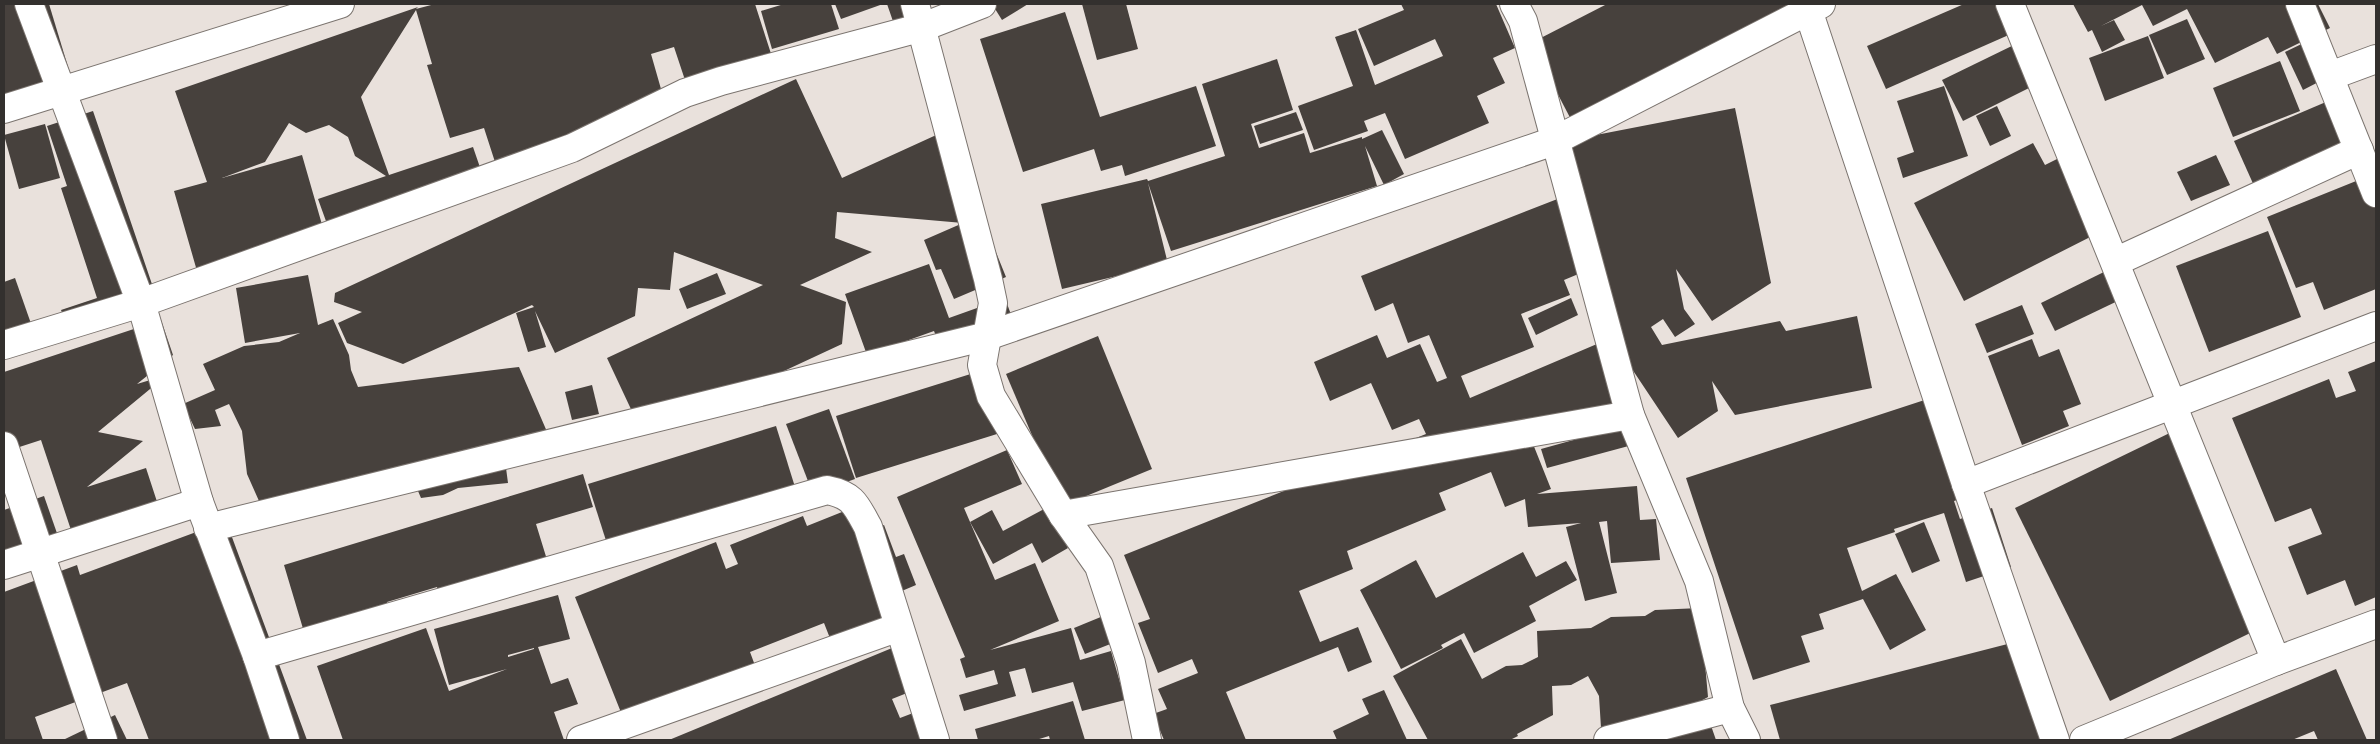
<svg xmlns="http://www.w3.org/2000/svg" width="2380" height="744" font-family="'Libre Baskerville',serif">
<rect width="100%" height="100%" fill="#e9e1dc"/>
<g fill="#47413d" fill-rule="evenodd">
<polygon points="4,4 49,4 75,90 4,116"/>
<polygon points="435,4 755,4 774,63 688,89 674,47 651,54 663,96 647,115 495,162 484,128 450,138 427,65 432,64 416,10 361,97 389,175 473,147 485,182 331,235 318,199 386,176 355,156 348,137 329,125 306,133 289,123 265,162 222,178 302,155 325,235 197,271 174,191 207,182 175,91 418,7 416,9"/>
<polygon points="784,4 831,4 839,29 772,49 761,11"/>
<polygon points="835,4 883,4 841,19"/>
<polygon points="887,4 922,4 895,27"/>
<polygon points="992,4 1028,4 1002,20"/>
<polygon points="1082,4 1126,4 1138,49 1097,60"/>
<polygon points="1401,4 1496,4 1515,48 1493,58 1505,83 1477,96 1489,123 1405,159 1385,113 1364,121 1368,131 1314,150 1298,106 1353,86 1335,37 1356,30 1375,85 1443,56 1435,39 1374,66 1358,29 1404,10"/>
<polygon points="1607,4 1814,4 1576,129 1531,43"/>
<polygon points="1964,4 2008,4 2020,30 1886,89 1867,46"/>
<polygon points="2073,4 2318,4 2330,28 2277,54 2268,37 2215,63 2187,9 2153,26 2142,5 2101,26 2114,20 2125,40 2102,52 2092,30 2088,32"/>
<polygon points="1065,12 1100,117 1196,86 1216,146 1125,176 1122,165 1101,171 1094,149 1023,172 980,39"/>
<polygon points="2187,19 2205,59 2167,75 2149,35"/>
<polygon points="2148,36 2164,78 2105,101 2089,58"/>
<polygon points="2314,38 2332,75 2303,90 2285,52"/>
<polygon points="2020,42 2041,82 1963,121 1942,80"/>
<polygon points="1277,59 1293,110 1251,124 1259,148 1304,133 1310,153 1362,137 1362,139 1382,130 1404,174 1384,185 1365,146 1377,186 1171,251 1148,183 1168,264 1062,289 1041,204 1147,179 1148,181 1225,156 1202,84"/>
<polygon points="2280,61 2300,111 2233,137 2213,88"/>
<polygon points="796,79 842,178 945,131 989,226 985,225 1006,277 954,299 941,269 936,270 924,240 963,223 837,212 835,238 872,252 800,285 846,302 842,344 668,425 637,422 607,358 763,285 674,252 670,290 638,288 635,316 555,353 535,311 546,347 528,352 516,313 534,307 532,305 403,364 347,343 338,323 362,312 334,302 335,293"/>
<polygon points="1944,86 1968,156 1903,178 1897,158 1914,152 1897,101"/>
<polygon points="2347,93 2368,140 2255,188 2234,141"/>
<polygon points="1997,106 2011,136 1990,146 1976,116"/>
<polygon points="1735,108 1771,283 1712,321 1676,269 1684,309 1695,324 1675,337 1663,319 1651,327 1662,345 1780,321 1786,331 1857,316 1872,388 1735,415 1712,381 1718,411 1678,438 1624,357 1565,141"/>
<polygon points="93,111 155,293 66,323 61,310 97,298 61,188 67,186 47,126"/>
<polygon points="1296,112 1303,130 1260,144 1254,126"/>
<polygon points="45,124 60,178 19,189 4,135"/>
<polygon points="2033,143 2045,165 2063,156 2102,231 1964,301 1914,203"/>
<polygon points="2216,155 2230,185 2191,201 2177,172"/>
<polygon points="2376,173 2376,289 2324,310 2313,282 2296,288 2267,217"/>
<polygon points="1560,198 1588,270 1564,280 1570,295 1521,314 1534,347 1461,376 1470,398 1604,341 1630,403 1531,439 1551,489 1537,494 1637,486 1640,520 1656,519 1660,560 1611,563 1607,521 1599,522 1617,593 1585,601 1566,527 1581,523 1528,527 1525,499 1505,507 1491,472 1439,493 1446,510 1347,551 1353,569 1299,591 1320,642 1358,627 1372,662 1348,672 1338,647 1226,692 1246,740 1164,740 1153,714 1167,709 1158,689 1198,673 1192,659 1158,673 1138,623 1150,619 1124,555 1426,434 1419,419 1392,430 1371,383 1330,401 1314,362 1377,335 1387,358 1420,344 1437,382 1447,378 1429,335 1408,343 1393,303 1375,311 1361,276"/>
<polygon points="2268,231 2301,317 2209,352 2176,266"/>
<polygon points="929,264 949,318 1005,298 1014,323 941,349 934,331 867,355 845,294"/>
<polygon points="2112,268 2126,297 2055,331 2041,303"/>
<polygon points="717,273 726,294 687,309 679,289"/>
<polygon points="308,275 318,325 333,319 349,355 351,370 358,387 519,367 548,434 504,453 508,483 458,488 443,495 421,498 415,484 263,510 247,474 242,431 229,404 215,410 221,426 195,429 183,404 215,390 203,364 244,346 279,342 300,333 245,343 236,288"/>
<polygon points="15,278 35,335 4,346 4,282"/>
<polygon points="1571,298 1578,315 1536,335 1528,318"/>
<polygon points="2022,305 2034,334 1987,353 1975,324"/>
<polygon points="161,320 173,355 137,384 167,375 98,432 143,441 87,487 146,468 163,520 77,548 41,440 4,452 4,372"/>
<polygon points="1098,336 1152,469 1062,506 1006,374"/>
<polygon points="2032,339 2039,357 2059,349 2081,404 2063,411 2069,426 2022,445 1988,356"/>
<polygon points="2376,361 2376,597 2355,606 2345,580 2307,595 2288,547 2322,534 2311,508 2275,522 2232,418 2329,379 2336,398 2356,391 2348,372"/>
<polygon points="993,367 1013,429 856,478 836,416"/>
<polygon points="592,385 599,414 572,420 565,392"/>
<polygon points="1949,392 1982,492 1954,501 1960,519 1992,508 2011,567 1966,582 1944,513 1894,529 1895,532 1847,548 1862,591 1896,574 1926,630 1890,650 1863,599 1819,614 1824,629 1801,636 1810,662 1753,680 1686,478"/>
<polygon points="829,409 855,479 813,494 786,424"/>
<polygon points="1631,424 1636,444 1547,468 1541,449"/>
<polygon points="776,426 800,503 609,550 588,484"/>
<polygon points="2180,428 2275,621 2110,701 2015,508"/>
<polygon points="1007,450 1022,484 964,508 995,580 1035,563 1059,621 990,650 1071,628 1080,660 1111,651 1125,700 1082,711 1073,682 1032,693 1025,668 1009,672 1016,696 964,711 959,695 998,684 994,670 966,678 960,659 965,657 897,497"/>
<polygon points="583,474 593,507 536,524 552,576 440,598 437,587 387,602 392,616 307,642 284,565"/>
<polygon points="44,496 59,539 4,557 4,510"/>
<polygon points="857,506 866,532 884,525 896,557 904,554 916,585 878,601 889,629 835,651 824,623 750,652 760,679 628,730 575,597 716,542 726,569 738,564 730,545 803,516 807,526"/>
<polygon points="1046,508 1068,548 1042,563 1032,543 993,564 970,522 992,510 1003,531"/>
<polygon points="226,521 307,740 149,740 127,683 35,717 43,740 4,740 4,592 77,565 80,575"/>
<polygon points="1924,522 1940,561 1912,573 1895,534"/>
<polygon points="1523,552 1536,577 1566,561 1577,580 1529,606 1536,621 1474,653 1464,633 1441,645 1443,648 1401,669 1360,590 1416,560 1436,598"/>
<path d="M558 595 570 639 538 647 551 684 568 678 578 704 554 712 564 740H343L317 666 426 628 449 691 507 669 449 685 434 629ZM534 648V649L508 657V655Z"/>
<polygon points="1700,608 1708,697 1655,726 1601,728 1599,696 1588,676 1571,685 1552,686 1553,715 1517,734 1518,736 1510,740 1428,740 1393,676 1461,639 1482,679 1506,666 1522,665 1538,657 1537,631 1591,628 1611,617 1645,616 1655,610"/>
<polygon points="1108,614 1118,641 1085,654 1074,628"/>
<polygon points="2027,639 2057,740 1780,740 1770,705"/>
<polygon points="909,641 927,685 892,699 900,718 921,710 933,740 669,740"/>
<polygon points="2336,669 2367,740 2318,740 2314,731 2292,740 2168,740"/>
<polygon points="1384,690 1407,740 1337,740 1333,731 1369,714 1362,699"/>
<polygon points="1073,701 1085,740 1050,740 1049,736 1036,740 978,740 975,729"/>
<polygon points="115,715 127,740 63,740"/>
<polygon points="1708,717 1716,740 1642,740"/>
</g>
<g fill="none" stroke-linecap="round" stroke-linejoin="round">
<g stroke="#7b746f" stroke-width="30">
<g id="minor">
<polyline points="29,4 141,303 199,502 257,656 285,740"/>
<polyline points="915,4 988,279 993,303 982,365 991,396 1063,515 1099,566 1131,663 1147,740"/>
<polyline points="1514,4 1523,21 1630,415 1699,581 1730,708 1746,740"/>
<polyline points="1806,4 1966,484 2055,740"/>
<polyline points="2010,4 2276,661"/>
<polyline points="2300,4 2376,193"/>
<polyline points="2330,76 2376,59"/>
<polyline points="4,109 340,4"/>
<polyline points="2115,262 2359,150"/>
<polyline points="4,345 141,303 572,148 685,93 721,81 923,27 982,4"/>
<polyline points="4,446 103,740"/>
<polyline points="1966,484 2376,326"/>
<polyline points="1063,515 1630,415"/>
<polyline points="208,528 987,336 1554,141 1821,4"/>
<polyline points="4,565 199,502"/>
<path d="M257 656 827 490C853 495 856 505 868 527L935 740"/>
<polyline points="581,740 899,627"/>
<polyline points="1608,740 1730,708"/>
<polyline points="2084,740 2276,661 2376,624"/>
</g>
</g>
<use href="#minor" stroke="#fff" stroke-width="28"/>
</g>
<rect width="2380" height="744" fill="none" stroke="#33302e" stroke-width="10"/>
</svg>
